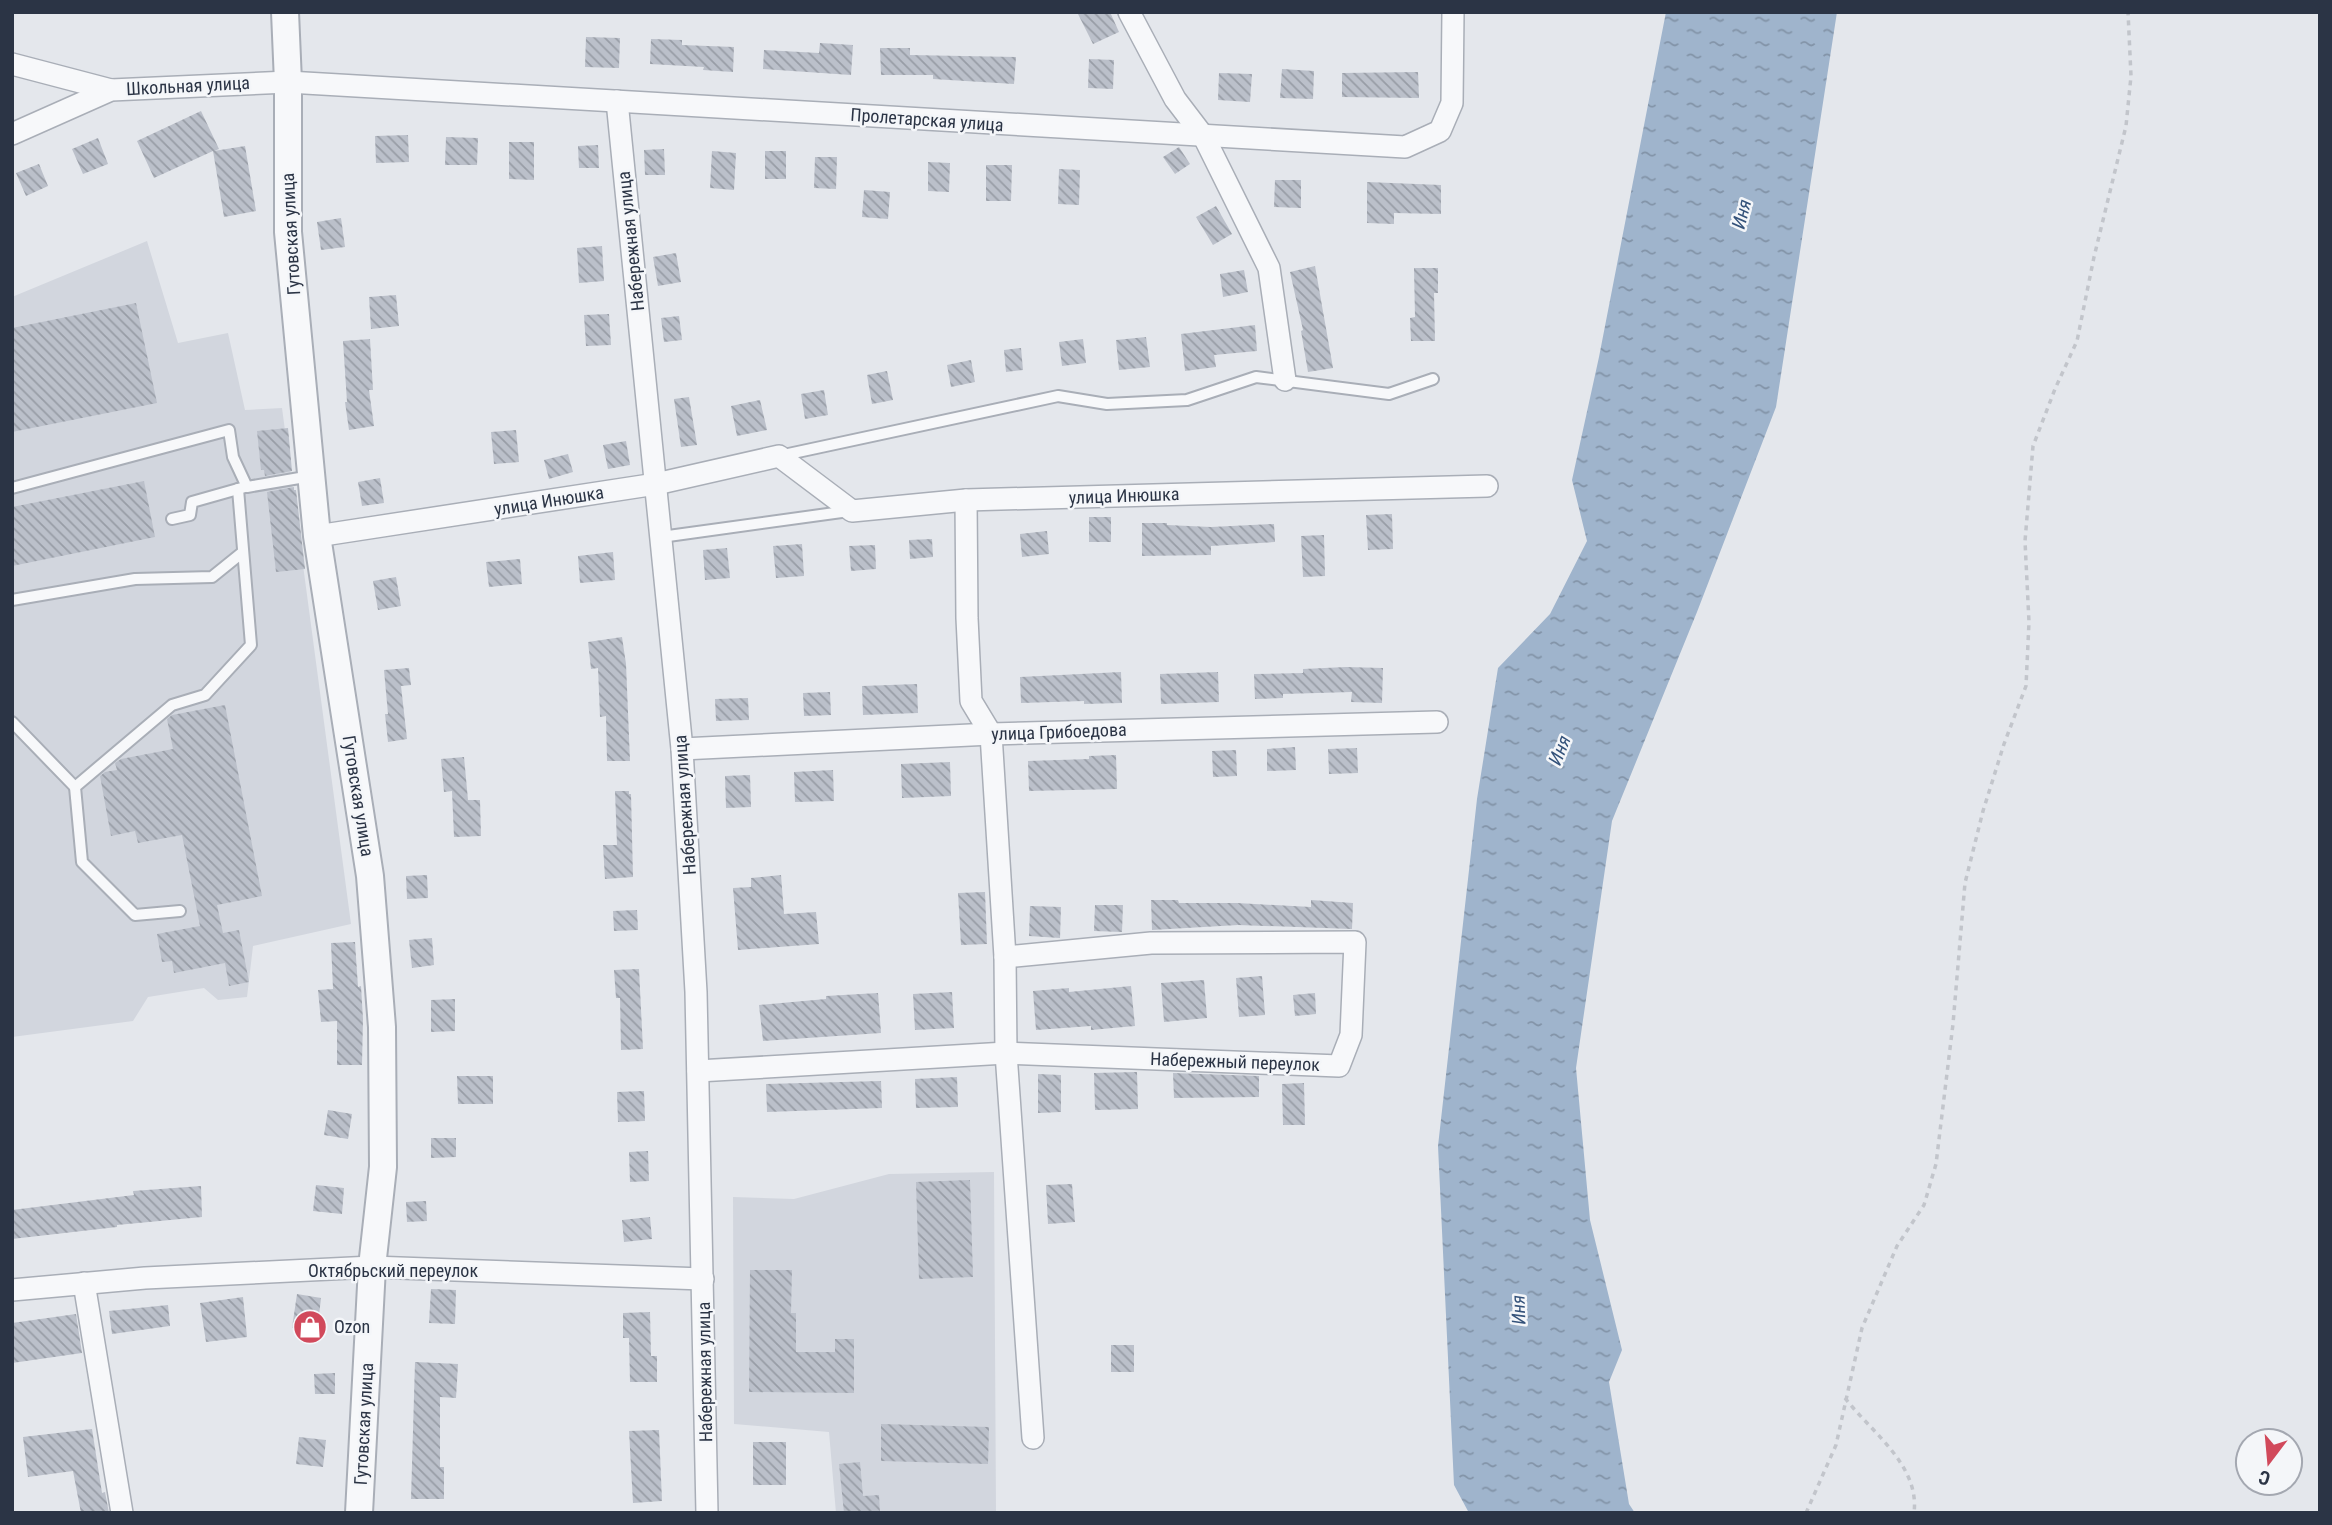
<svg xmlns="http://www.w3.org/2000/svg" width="2332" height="1525" font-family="'Roboto Condensed',sans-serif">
<defs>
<pattern id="water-ripples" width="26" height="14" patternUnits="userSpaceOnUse" patternTransform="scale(1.75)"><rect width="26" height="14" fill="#9fb4cc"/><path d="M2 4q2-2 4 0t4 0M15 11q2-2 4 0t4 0" fill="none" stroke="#8293a7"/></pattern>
<pattern id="building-back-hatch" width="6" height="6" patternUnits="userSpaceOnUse" patternTransform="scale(1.75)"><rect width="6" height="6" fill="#bbc0ca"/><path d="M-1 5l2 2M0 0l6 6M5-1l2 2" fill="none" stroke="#989da6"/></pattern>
</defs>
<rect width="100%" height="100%" fill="#e4e7ec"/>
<g fill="#d2d6de">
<polygon points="147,241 178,343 228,333 245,410 282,408 351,924 253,946 247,997 218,1000 204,988 148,997 133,1021 12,1037 12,297"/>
<polygon points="994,1172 996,1513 836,1513 829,1432 734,1424 733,1197 794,1199 889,1174"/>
</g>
<polygon fill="url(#water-ripples)" points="1666,12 1837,12 1776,407 1697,612 1612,821 1576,1068 1590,1220 1622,1350 1609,1382 1629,1504 1635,1513 1469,1513 1454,1485 1438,1146 1477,799 1498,668 1550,614 1587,541 1572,480 1599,357"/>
<g fill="url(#building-back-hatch)">
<polygon points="1077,12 1110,12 1119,32 1093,44"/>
<polygon points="586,37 620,38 619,68 585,67"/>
<polygon points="651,39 682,40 682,45 734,47 733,72 703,70 704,67 650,64"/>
<polygon points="820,43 853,45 851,75 763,69 764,50 819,53"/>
<polygon points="880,48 910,48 910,55 1016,57 1014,84 933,79 933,75 881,75"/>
<polygon points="1089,59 1114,60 1113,89 1088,88"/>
<polygon points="1282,69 1314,71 1313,99 1280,98"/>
<polygon points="1418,72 1419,98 1342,97 1342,73"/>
<polygon points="1219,73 1252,74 1250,102 1218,100"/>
<polygon points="201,111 219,149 214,151 245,146 256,211 224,217 213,151 154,178 137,141"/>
<polygon points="408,135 409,162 376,163 375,136"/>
<polygon points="446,137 478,138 477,165 445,165"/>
<polygon points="98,138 108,164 83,174 72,149"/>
<polygon points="509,142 534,142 534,180 509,179"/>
<polygon points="598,145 599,168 579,168 578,146"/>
<polygon points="1179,147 1190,164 1175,174 1163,157"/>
<polygon points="664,149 665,175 645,175 644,150"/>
<polygon points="712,151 736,153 734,190 710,188"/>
<rect x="765" y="151" width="21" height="28"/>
<polygon points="815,157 837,157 836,189 814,188"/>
<polygon points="928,162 950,163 949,192 928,191"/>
<polygon points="39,164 48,186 26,196 16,173"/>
<polygon points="986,165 1012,165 1011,201 986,201"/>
<polygon points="1059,169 1080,170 1079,205 1058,204"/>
<polygon points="1275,180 1301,180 1301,208 1274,207"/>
<polygon points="1367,182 1441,185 1441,214 1394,213 1394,224 1367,223"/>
<polygon points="864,190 890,192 888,219 862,217"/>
<polygon points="1216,206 1232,234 1213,245 1196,217"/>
<polygon points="341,218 345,247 321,250 317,222"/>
<polygon points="602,246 604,281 579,283 577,248"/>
<polygon points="676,253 681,282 658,286 653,257"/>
<polygon points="1315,266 1333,368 1308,372 1301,331 1303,330 1290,272"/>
<polygon points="1414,268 1438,268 1438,293 1434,293 1435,341 1411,341 1410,318 1415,317"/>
<polygon points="1244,270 1248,292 1223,297 1220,274"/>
<polygon points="396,295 399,326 371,329 369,297"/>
<polygon points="136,303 157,403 12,432 12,328"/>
<polygon points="609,314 611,345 586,346 584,315"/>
<polygon points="679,316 682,340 664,342 661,318"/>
<polygon points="1255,325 1257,351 1214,355 1216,367 1185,371 1181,334"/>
<polygon points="1146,337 1150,367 1119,370 1116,340"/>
<polygon points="370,339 373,390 369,390 374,426 349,430 345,402 347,402 343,341"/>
<polygon points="1083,339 1086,363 1062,366 1059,342"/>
<polygon points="1021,348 1023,370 1006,372 1004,350"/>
<polygon points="971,360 975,382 951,387 947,365"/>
<polygon points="887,371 893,400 872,404 867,375"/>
<polygon points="824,390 828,415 805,419 801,394"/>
<polygon points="689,397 697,445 681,447 674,399"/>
<polygon points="760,400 767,430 737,436 731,406"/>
<polygon points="288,428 292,471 265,476 264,470 261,470 257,431"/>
<polygon points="516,430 519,462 494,464 491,432"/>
<polygon points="626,441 630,465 608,469 603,445"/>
<polygon points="568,454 573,472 549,479 544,460"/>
<polygon points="380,478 384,503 362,506 358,482"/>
<polygon points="144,481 155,537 12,566 12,507"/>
<polygon points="294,487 294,490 296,490 305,569 276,572 267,492"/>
<polygon points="1392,514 1393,549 1368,550 1366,515"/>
<rect x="1089" y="517" width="22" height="25"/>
<polygon points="1142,523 1167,523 1167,525 1211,527 1274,524 1275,542 1211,546 1211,555 1142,556"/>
<polygon points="1047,531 1049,554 1022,557 1020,534"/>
<polygon points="1324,535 1325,576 1303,577 1301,536"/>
<polygon points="932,539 933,557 910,559 909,540"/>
<polygon points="802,544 804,576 776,578 773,546"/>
<polygon points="875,545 876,569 851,571 849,546"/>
<polygon points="727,548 730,578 705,580 703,550"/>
<polygon points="613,552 615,580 580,583 578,556"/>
<polygon points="520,559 522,584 489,587 486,562"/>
<polygon points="396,577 401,606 378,610 373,581"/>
<polygon points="622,637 626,664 630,761 607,761 606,716 600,717 598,668 591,669 588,642"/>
<polygon points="1346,667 1383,668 1382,703 1351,702 1352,692 1283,694 1283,698 1255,699 1254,674 1303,673 1303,669"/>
<polygon points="409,668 411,685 401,686 407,739 388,742 385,714 388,714 384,670"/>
<polygon points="1121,672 1122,703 1084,704 1084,701 1021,703 1020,677"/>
<polygon points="1218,672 1219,702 1161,704 1160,674"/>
<polygon points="917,684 918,713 863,715 862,686"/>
<polygon points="830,692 831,715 804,716 803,693"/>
<polygon points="748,698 749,720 716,721 715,699"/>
<polygon points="225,705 262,896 217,905 223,933 239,930 249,982 229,986 225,963 174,973 172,961 162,962 157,934 200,926 182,835 138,843 135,831 111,836 100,776 105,772 117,770 115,763 121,759 173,749 167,719 172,715"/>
<polygon points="1295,747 1296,770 1267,771 1267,749"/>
<polygon points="1357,748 1358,773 1329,774 1328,749"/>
<polygon points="1236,750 1237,776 1213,777 1212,751"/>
<polygon points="1116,755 1117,789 1029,791 1028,761 1089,759 1089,756"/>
<polygon points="464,757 468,800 480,800 481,836 454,837 452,791 444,792 441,759"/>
<polygon points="950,762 951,796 902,798 901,764"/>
<polygon points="833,770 834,801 795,802 794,772"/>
<polygon points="750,775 751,807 726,808 725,776"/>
<polygon points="615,791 629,791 629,794 631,794 633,877 605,879 603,845 617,845"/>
<polygon points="427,875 428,898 407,899 406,876"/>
<polygon points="781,875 784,914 816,912 819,944 738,950 733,888 751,887 751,878"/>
<polygon points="985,892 987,944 961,945 958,893"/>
<polygon points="1151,900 1178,900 1179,903 1237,903 1311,907 1311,900 1353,903 1352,929 1238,925 1152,930"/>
<polygon points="1095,905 1123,905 1122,932 1094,931"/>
<polygon points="1030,906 1061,907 1060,938 1029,936"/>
<polygon points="637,910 638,930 614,931 613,911"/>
<polygon points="432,938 434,965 412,968 409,940"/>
<polygon points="355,942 358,987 361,986 363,1019 362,1065 337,1065 337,1021 321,1022 318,990 333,989 331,943"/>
<polygon points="639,969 643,1049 621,1050 620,998 616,998 614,970"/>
<polygon points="1262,976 1265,1015 1239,1017 1236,978"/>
<polygon points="1204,980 1207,1018 1164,1022 1161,983"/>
<polygon points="1131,986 1135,1026 1091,1030 1091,1026 1036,1030 1033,991 1069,988 1069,992"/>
<polygon points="952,992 954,1028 915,1030 913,994"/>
<polygon points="878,993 881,1033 763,1041 759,1005 826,999 826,996"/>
<polygon points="1315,993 1316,1014 1295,1016 1293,995"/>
<polygon points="455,999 455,1031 431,1032 431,1000"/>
<polygon points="1137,1072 1138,1109 1095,1110 1094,1073"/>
<polygon points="1173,1073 1259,1076 1259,1097 1174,1098"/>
<polygon points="1038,1074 1061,1075 1061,1112 1038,1113"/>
<polygon points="457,1076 493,1076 493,1104 458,1104"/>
<polygon points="957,1077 958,1107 916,1108 915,1079"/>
<polygon points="881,1081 882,1108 767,1112 766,1084"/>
<polygon points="1304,1083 1305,1125 1283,1125 1282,1084"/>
<polygon points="644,1091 645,1121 618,1122 617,1092"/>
<polygon points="328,1110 352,1114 348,1139 324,1135"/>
<polygon points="431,1138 456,1138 456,1157 431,1158"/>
<polygon points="648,1151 649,1181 630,1182 629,1152"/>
<polygon points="970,1180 973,1277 919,1279 916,1182"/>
<polygon points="1072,1184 1075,1222 1048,1224 1046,1185"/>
<polygon points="316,1185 344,1188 342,1214 313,1211"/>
<polygon points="201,1186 202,1217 117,1225 117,1227 12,1239 12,1210 134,1195 133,1191"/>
<polygon points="426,1201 427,1221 407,1222 406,1202"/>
<polygon points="650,1217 652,1239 624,1242 622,1220"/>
<polygon points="750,1270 792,1270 791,1313 796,1313 796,1352 835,1352 835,1339 854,1339 854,1393 749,1392"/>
<polygon points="431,1289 456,1290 455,1324 429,1323"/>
<polygon points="297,1294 321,1298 317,1333 292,1328"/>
<polygon points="243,1297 247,1337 206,1342 200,1303"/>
<polygon points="168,1305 170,1326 112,1334 109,1311"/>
<polygon points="650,1312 651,1356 657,1356 657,1382 630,1382 629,1338 623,1338 623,1313"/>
<polygon points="76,1314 82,1353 12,1363 12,1323"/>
<rect x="1111" y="1345" width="23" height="27"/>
<polygon points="415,1362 458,1364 456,1398 440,1397 440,1467 444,1467 444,1499 411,1499"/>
<polygon points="335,1373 335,1394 315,1394 314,1374"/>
<polygon points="881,1424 989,1427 988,1464 881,1461"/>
<polygon points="92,1429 102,1493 105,1492 109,1513 81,1513 73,1471 28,1477 23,1437"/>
<polygon points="659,1430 662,1501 633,1503 629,1431"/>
<polygon points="299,1437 326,1440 323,1467 296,1464"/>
<rect x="753" y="1442" width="33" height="43"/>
<polygon points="860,1462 863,1496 879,1495 880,1513 844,1513 839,1464"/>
</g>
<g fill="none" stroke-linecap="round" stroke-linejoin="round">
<g stroke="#a9aeb7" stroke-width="14">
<g id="service">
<polyline points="779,456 1058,396 1107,404 1187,400 1256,377 1389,394 1433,379"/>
<polyline points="12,488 229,430 233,457 247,487 311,476"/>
<polyline points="172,519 190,515 192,502 245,487"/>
<polyline points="661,537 849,511"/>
<polyline points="12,600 135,579 212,577 243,552"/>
<polyline points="12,722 75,787"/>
<polyline points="180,911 135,915 82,862 75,787 172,705 205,695 251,645 238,489"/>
</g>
</g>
<g stroke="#a9aeb7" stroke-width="24">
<g id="minor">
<polyline points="1129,12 1175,99 1204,137 1269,268 1285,380"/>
<polyline points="12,64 111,90"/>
<polyline points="617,101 682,749 696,992 707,1513"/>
<polyline points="12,134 111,90 288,82 1405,147 1440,131 1452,103 1453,12"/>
<polyline points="966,500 967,618 971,701 991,734 1005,957 1006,1053 1033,1438"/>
<polyline points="317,536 656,484 779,456 852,511 966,500 1487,486"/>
<polyline points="682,749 991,734 1437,722"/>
<polyline points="698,1071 1006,1053 1339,1066 1351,1035 1355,942 1151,943 1005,957"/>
<polyline points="84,1283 122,1513"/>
<polyline points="12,1290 145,1278 372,1267 703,1279"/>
</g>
</g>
<g stroke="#a9aeb7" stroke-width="30">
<polyline id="tertiary" points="285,12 288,82 288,232 317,536 370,876 382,1027 383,1167 372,1267 359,1513"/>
</g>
<g stroke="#c2c5cb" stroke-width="3.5" stroke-dasharray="5 5" stroke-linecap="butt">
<path d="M1845 1398C1871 1432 1920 1465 1914 1513"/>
<polyline points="1806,1513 1836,1445 1862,1328 1897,1246 1924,1205 1936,1164 1953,1024 1965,883 1983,811 2004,744 2026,686 2029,622 2025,541 2033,446 2055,389 2077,341 2094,257 2126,126 2131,76 2128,12"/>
</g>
<use href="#service" stroke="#f7f8fa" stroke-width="10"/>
<use href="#minor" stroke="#f7f8fa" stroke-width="21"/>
<use href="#tertiary" stroke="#f7f8fa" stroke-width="26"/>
</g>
<defs>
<g id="shop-disc" transform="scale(1.75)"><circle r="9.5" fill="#d1495b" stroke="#f4f6f9"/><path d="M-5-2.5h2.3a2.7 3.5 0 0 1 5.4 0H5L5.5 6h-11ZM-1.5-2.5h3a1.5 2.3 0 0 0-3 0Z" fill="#fff"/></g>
</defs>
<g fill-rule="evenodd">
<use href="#shop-disc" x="310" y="1327"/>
</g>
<g text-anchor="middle" stroke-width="5" stroke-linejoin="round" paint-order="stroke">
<g font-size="18" fill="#2b3445" stroke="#f4f6f9">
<text transform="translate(188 86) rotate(-3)" y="6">Школьная улица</text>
<text transform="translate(927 120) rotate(4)" y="6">Пролетарская улица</text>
<text transform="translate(291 234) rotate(-93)" y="6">Гутовская улица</text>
<text transform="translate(631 241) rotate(-96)" y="6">Набережная улица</text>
<text transform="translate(1124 496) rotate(-2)" y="6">улица Инюшка</text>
<text transform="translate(549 501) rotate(-9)" y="6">улица Инюшка</text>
<text transform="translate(1059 732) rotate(-2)" y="6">улица Грибоедова</text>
<text transform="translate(358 796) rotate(81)" y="6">Гутовская улица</text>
<text transform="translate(685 805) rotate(-94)" y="6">Набережная улица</text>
<text transform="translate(1235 1062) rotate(2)" y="6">Набережный переулок</text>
<text x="393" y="1277">Октябрьский переулок</text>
<text transform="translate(705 1372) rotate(-91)" y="6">Набережная улица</text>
<text transform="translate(364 1424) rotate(-87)" y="6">Гутовская улица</text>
</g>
<g font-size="18" fill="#2b3445" stroke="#f4f6f9" text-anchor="start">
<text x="334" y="1333">Ozon</text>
</g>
<g font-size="19" font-style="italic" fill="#34527a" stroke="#f4f6f9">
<text transform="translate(1741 214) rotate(-76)" y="7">Иня</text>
<text transform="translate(1559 750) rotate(-68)" y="7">Иня</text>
<text transform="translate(1518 1310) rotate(-92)" y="7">Иня</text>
</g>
</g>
<rect width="2332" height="1525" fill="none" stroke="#2b3445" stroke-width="28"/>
<g transform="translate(2269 1462) rotate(196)"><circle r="33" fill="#f4f6f9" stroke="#a4a8b1" stroke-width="2"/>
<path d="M0-5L12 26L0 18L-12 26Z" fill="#d1495b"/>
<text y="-10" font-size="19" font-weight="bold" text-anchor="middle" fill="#2b3445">С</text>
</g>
</svg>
